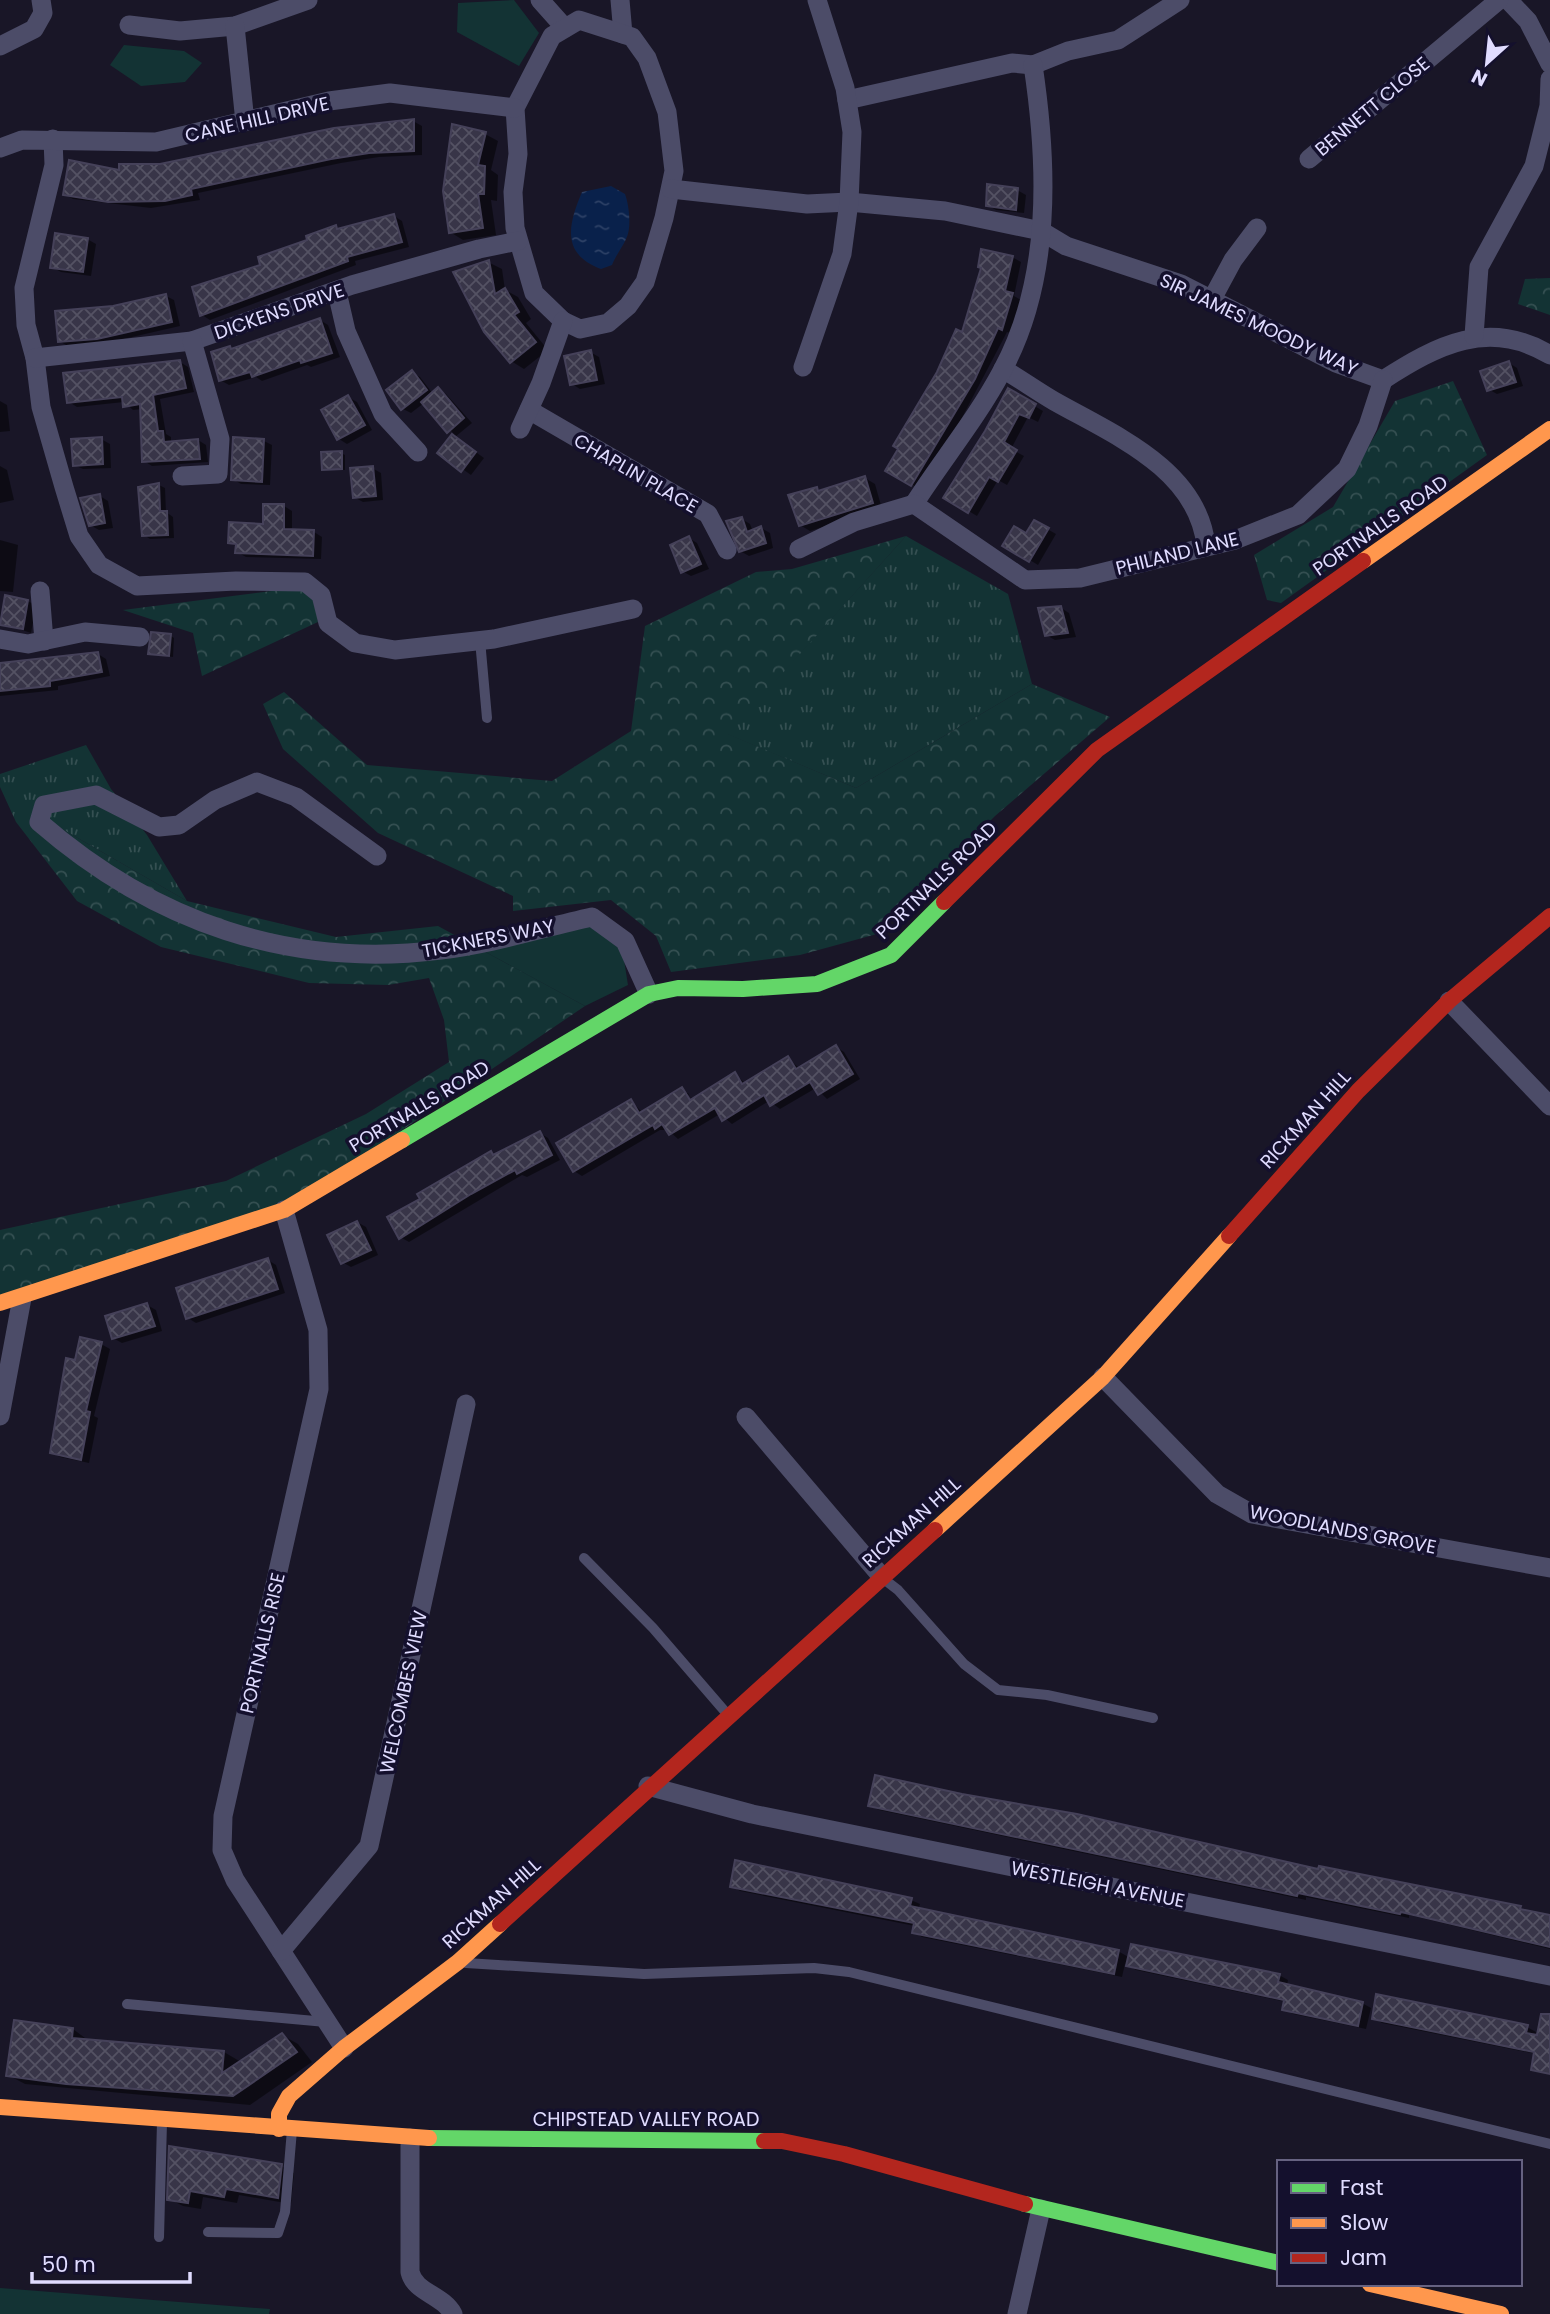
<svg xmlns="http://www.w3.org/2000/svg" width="1550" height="2314" font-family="Poppins,sans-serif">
<defs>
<pattern id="grass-tufts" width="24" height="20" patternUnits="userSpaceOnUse" patternTransform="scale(1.75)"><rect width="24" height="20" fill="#133334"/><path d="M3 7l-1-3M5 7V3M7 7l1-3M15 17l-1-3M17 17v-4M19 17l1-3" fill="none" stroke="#355052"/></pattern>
<pattern id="forest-crowns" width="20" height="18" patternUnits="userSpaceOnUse" patternTransform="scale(1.75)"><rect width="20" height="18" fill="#133334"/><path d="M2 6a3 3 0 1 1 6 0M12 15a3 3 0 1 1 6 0" fill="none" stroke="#355052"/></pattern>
<pattern id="water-ripples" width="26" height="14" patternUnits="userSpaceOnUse" patternTransform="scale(1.75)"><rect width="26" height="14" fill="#09214b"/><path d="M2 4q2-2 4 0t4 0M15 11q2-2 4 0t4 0" fill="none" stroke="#2d4166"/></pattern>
<pattern id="building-cross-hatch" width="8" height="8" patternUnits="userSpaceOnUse" patternTransform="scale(1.75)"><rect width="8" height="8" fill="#383548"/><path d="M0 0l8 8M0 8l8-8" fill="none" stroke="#545263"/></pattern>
</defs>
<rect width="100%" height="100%" fill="#191627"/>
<g fill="url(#grass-tufts)">
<polygon points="906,536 1008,594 1032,684 856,788 727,734"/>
<polygon points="86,745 111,789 147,835 187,901 50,822 16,822 0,787 0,774"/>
</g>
<g fill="url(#forest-crowns)">
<polygon points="1550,278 1550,315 1518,304 1525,279"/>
<polygon points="1453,381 1487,455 1281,603 1267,600 1254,555 1333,507 1395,401"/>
<polygon points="906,536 728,734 856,788 1032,684 1110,717 995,816 877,934 800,955 671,972 656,936 611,900 513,911 513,896 378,833 283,749 263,704 284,692 367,765 552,781 631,731 645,626 756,572 792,569"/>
<polygon points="303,587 315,601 318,622 202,676 193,633 123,610"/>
<polygon points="16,822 50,822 187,901 336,937 438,926 585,1006 284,1210 0,1303 0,1230 226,1181 366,1114 449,1062 444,1020 429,978 388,985 309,983 161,947 77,901"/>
</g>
<g fill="#133334">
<polygon points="514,0 539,33 519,66 457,32 458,3"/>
<polygon points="124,45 184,51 202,63 185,82 141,86 110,65"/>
<polygon points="589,926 622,947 628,985 585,1006 478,948"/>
<polygon points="0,2288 270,2309 269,2314 0,2314"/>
</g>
<path fill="url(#water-ripples)" d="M611 186 625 194C629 205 632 228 626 239 622 248 616 255 612 265L601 269C561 254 568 225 582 192Z"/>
<g fill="#0007" fill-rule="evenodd">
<polygon points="413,121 422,126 422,155 379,157 341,163 198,193 200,200 151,208 73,199 64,194 120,172"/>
<polygon points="485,134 498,141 491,170 498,175 497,201 491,200 496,235 463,240 450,232"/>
<polygon points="1017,190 1026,195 1024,213 996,210 988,205"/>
<polygon points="394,216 402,221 409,247 355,261 356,265 210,320 202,315 263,266 336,227 341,230"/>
<polygon points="87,239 96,244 91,276 61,272 52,267"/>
<polygon points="1012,257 1021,262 1014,296 1021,300 1011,333 1007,332 936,467 920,489 888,471 963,334 983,268"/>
<polygon points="488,262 502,269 505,290 518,297 531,319 526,323 548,350 524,369 511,361 485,331"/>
<polygon points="166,296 174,300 180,326 106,343 68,346 59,341 113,308"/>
<polygon points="320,320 328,325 340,357 311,367 307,365 262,381 256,377 229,385 220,380 230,348 233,350"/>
<polygon points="590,352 599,357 605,384 580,389 572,384"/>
<polygon points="180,362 188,367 194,392 160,399 166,434 171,437 171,443 198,440 206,445 208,462 152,466 144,461 142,409 133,410 124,402 77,407 69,402"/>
<polygon points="1509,363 1517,368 1523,386 1497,394 1488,389"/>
<polygon points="412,373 420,377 433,394 438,389 446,394 472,423 455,437 484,458 471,475 440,453 454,434 424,403 411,413 403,409"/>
<polygon points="1009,391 1043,411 1038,422 1028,417 1011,449 1024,456 1007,485 998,480 977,516 945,497"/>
<polygon points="348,397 357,402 372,430 347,444 339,439"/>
<polygon points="0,401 7,405 10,431 0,432"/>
<polygon points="101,439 110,444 111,468 83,469 74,465"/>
<polygon points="264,441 272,445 270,485 241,484 233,479"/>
<polygon points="341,453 345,455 345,470 323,469"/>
<polygon points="0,466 7,470 14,500 0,503"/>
<polygon points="372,468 381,473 383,500 363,502 354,497"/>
<polygon points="865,478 875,484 882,509 810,531 800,525 817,489 821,491"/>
<polygon points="159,485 165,488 166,512 173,517 174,538 150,539 144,535"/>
<polygon points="100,496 108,501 113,528 99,530 90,525"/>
<polygon points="284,506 292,511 292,531 314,532 322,537 321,559 246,557 237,552 237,547 230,542 265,525"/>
<polygon points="742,519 750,524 753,532 761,528 770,533 773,548 749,556 740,551"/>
<polygon points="1035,522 1056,534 1038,565 1005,545 1027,535"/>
<polygon points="689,538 697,543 709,569 691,576 682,571"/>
<polygon points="0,540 18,545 13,592 0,591"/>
<polygon points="28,601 36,606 31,633 1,623"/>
<polygon points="1061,608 1069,613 1076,637 1055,640 1046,635"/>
<polygon points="171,636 174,638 173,657 150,654"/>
<polygon points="98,654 106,659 110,676 58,686 58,690 0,696 0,663"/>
<path d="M836 1047 844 1052 860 1079 827 1099 816 1088 780 1109 769 1101 732 1124 720 1114 678 1139 668 1130H660L582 1176 574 1171 631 1101 643 1113 682 1089 694 1100 735 1074 746 1084 788 1058 800 1069ZM684 1093H688L696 1106 693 1108Z"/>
<polygon points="540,1133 548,1138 560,1160 527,1177 522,1175 409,1242 400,1237 423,1200 491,1153 495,1156"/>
<polygon points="357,1222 366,1227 378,1255 351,1267 342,1262"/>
<polygon points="268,1260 276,1265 285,1293 196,1323 188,1318"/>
<polygon points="147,1305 156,1310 162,1331 122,1343 113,1338"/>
<polygon points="101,1344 110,1349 94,1416 98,1418 89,1463 60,1457 52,1452 76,1362"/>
<polygon points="870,1805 1320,1871 1520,1908 1550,1917 1550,1949 1409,1915 1409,1918 1306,1897 1306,1900 879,1810"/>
<polygon points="732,1886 911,1900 920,1904 918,1910 1118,1951 1130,1958 1279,1975 1288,1980 1287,1986 1362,2003 1371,2008 1366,2029 1293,2014 1284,2009 1286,2002 1136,1970 1125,1964 1122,1977 922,1937 914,1932 915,1926 740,1891"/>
<polygon points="1374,2018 1527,2027 1536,2032 1535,2037 1550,2040 1550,2075 1533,2069 1536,2054 1382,2023"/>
<polygon points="73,2029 89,2041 224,2052 241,2062 282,2035 298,2044 312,2062 250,2105 25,2084 8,2075"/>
<polygon points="171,2148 281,2166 294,2173 291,2204 239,2195 237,2203 203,2197 201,2209 183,2206 169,2199"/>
</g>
<g fill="url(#building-cross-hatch)" stroke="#454159" stroke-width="2">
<polygon points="414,119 414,151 369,153 331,159 191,189 192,195 165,201 108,202 63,195 69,160 119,170 119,164 160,164 334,128"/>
<polygon points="452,124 486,132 478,165 485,166 484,194 478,194 483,228 449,233 443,191"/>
<polygon points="987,184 1018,188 1016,210 986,206"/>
<polygon points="394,214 402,242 347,257 348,261 200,316 192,287 260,265 258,257 307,240 306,236 336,225 337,229"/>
<polygon points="55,233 88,238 83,272 50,268"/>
<polygon points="981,249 1013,256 1005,291 1013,293 1002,330 998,328 975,379 911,486 885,471 898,449 893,446 937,372 956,329 962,332 981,268 978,267"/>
<polygon points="489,260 495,294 505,288 519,312 514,315 536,342 510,363 484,332 453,272"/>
<polygon points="166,294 172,322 97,339 58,342 55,311 113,306"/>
<polygon points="320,318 332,353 301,363 300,360 252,377 250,372 219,381 211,352 230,346 231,349"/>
<polygon points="591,350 597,380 570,385 564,356"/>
<polygon points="180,360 186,388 153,395 158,431 163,431 164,442 198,439 200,459 142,462 140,404 123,407 122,397 67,403 63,373"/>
<polygon points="1509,361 1516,382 1487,391 1480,371"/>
<polygon points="412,370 427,390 401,410 386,390"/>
<polygon points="438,387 464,418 447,433 421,402"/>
<polygon points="1008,388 1036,404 1029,418 1019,414 1004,442 1017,450 998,482 989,477 968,513 943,498 985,431"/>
<polygon points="348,395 365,425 337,440 321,410"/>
<polygon points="452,434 476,452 461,472 437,453"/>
<polygon points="102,437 103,464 73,466 71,439"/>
<polygon points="233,437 264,439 262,482 231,480"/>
<polygon points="342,451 342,469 322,470 321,452"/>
<polygon points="373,466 376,496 353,498 350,468"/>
<polygon points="865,476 873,503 799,526 788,495 817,487 818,491"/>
<polygon points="159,483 160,511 167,511 168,535 142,536 138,487"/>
<polygon points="100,494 105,523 89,526 80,498"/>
<polygon points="263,504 284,504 284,529 314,530 313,556 235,553 236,544 228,543 229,522 263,524"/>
<polygon points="742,517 747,532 761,526 766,543 739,552 726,521"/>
<polygon points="1034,520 1049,528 1029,562 1002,546 1014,526 1026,533"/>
<polygon points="689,536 701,564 681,573 670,545"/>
<polygon points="5,595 28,600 23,629 0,625"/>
<polygon points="1061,606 1068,633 1045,636 1038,608"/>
<polygon points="151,632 171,634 169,656 148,654"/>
<polygon points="98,652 102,672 50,681 50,686 0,691 0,663"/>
<polygon points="836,1045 853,1074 818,1095 810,1082 770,1106 764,1095 722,1121 715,1108 669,1135 662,1124 655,1129 653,1125 573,1172 556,1143 631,1099 639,1113 682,1087 690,1100 735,1072 742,1084 788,1056 796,1069"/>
<polygon points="540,1131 552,1155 517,1174 515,1170 471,1194 399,1239 387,1217 420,1199 417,1194 491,1151 493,1155"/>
<polygon points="357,1221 371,1250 341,1264 327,1235"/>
<polygon points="268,1258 278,1289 186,1319 176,1288"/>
<polygon points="147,1303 155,1326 112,1339 105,1316"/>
<polygon points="80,1337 102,1342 86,1411 90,1412 81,1460 50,1453 66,1358 75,1360"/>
<polygon points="875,1775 962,1794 1077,1814 1318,1869 1319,1866 1521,1906 1520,1909 1550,1915 1550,1947 1401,1912 1400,1914 1298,1893 1297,1896 868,1806"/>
<polygon points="735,1860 912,1898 910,1906 1119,1950 1114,1974 912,1933 914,1923 730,1887"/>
<polygon points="1131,1944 1280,1974 1278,1982 1363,2002 1358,2026 1282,2010 1284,2000 1126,1966"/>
<polygon points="1376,1994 1528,2025 1526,2033 1537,2035 1541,2014 1550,2014 1550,2074 1531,2070 1534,2052 1372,2019"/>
<polygon points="14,2020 73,2028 72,2038 224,2051 222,2073 282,2033 297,2052 233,2096 66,2084 6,2076"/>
<polygon points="169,2146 282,2164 278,2198 226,2189 224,2197 190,2191 188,2203 167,2200"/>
</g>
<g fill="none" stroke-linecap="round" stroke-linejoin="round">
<g stroke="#4c4c68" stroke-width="10">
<polyline points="480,640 487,718"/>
<polyline points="584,1558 653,1628 728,1715"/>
<polyline points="885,1580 898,1590 964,1664 998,1690 1047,1695 1153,1718"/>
<polyline points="466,1963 644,1974 814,1968 849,1972 1550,2144"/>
<polyline points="127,2004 326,2022"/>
<polyline points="208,2232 278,2233 285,2212 292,2130"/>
<polyline points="159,2237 162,2122"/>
</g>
<g stroke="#4c4c68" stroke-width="19">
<polyline points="540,0 565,28"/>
<polyline points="620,0 623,34"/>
<polyline points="1508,0 1528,21 1550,64"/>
<polygon points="579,20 632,37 647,58 667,112 674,171 664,218 645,282 628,306 608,323 580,329 563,321 534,293 515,228 513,192 518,154 515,108 552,36"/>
<polyline points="129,25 180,31 235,26 308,0"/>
<polyline points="235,26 245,122"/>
<polyline points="0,46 34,29 43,13 41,0"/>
<polyline points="847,100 1012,63 1033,65 1068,51 1118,40 1180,0"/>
<polyline points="53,139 54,165 24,288 26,325 35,358 41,407 64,487 79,536 99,565 137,586 236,581 305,582 321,595 328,623 355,643 395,650 494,639 633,609"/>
<polyline points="0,148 22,140 156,142 329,101 390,93 515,108"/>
<polyline points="1309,159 1499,0"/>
<path d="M671 189 807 204 849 202 945 211 1041 231 1066 246 1181 284 1336 363 1383 380C1437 345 1489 318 1550 355"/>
<polyline points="337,292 346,331 383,414 418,452"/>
<polyline points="1212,299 1233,260 1257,228"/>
<polyline points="1474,336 1479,267 1534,166 1549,106 1550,79"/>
<polyline points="35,358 192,341 352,285 479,249 518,241"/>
<polyline points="803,367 842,254 849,202 852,132 845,88 817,0"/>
<path d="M1003 369C1020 379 1037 391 1054 401 1114 435 1198 469 1206 546"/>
<polyline points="529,410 708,514 727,550"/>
<polyline points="520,429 541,383 563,321"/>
<polyline points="182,476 218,474 220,439 192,341"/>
<path d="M914 504C943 459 977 418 1002 371 1052 279 1048 165 1033 65"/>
<polyline points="799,549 854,522 914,504 1025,580 1080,578 1235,540 1298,515 1347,469 1368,426 1383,380"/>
<polyline points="40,591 44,641"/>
<polyline points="0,639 28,644 85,632 140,637"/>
<path d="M377 856 296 797 257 782 215 800 179 825 159 827 96 795 44 805 39 822C154 922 289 969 441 950 492 944 542 928 592 917L625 941 649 994"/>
<polyline points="1449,1001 1550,1106"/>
<polyline points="284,1210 318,1330 319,1389 223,1816 222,1850 235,1880 344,2048"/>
<polyline points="1103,1377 1217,1494 1252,1514 1550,1568"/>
<polyline points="0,1416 22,1298"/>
<polyline points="746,1417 882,1577"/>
<polyline points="648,1786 752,1814 1550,1976"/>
<polyline points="281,1951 369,1846 466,1404"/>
<path d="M410 2138V2272C415 2293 442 2294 453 2314"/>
<polyline points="1017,2314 1041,2209"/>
</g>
<g stroke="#63d668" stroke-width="16">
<polyline points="402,1140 649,994 678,988 743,989 817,984 891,955 944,902"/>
<polyline points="429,2138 764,2141"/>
<polyline points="1025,2204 1279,2263"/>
</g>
<g stroke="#ff974d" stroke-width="16">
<polyline points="1363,561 1550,429"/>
<polyline points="0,1303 284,1210 402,1140"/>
<polyline points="935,1530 1103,1377 1229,1236"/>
<polyline points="0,2107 429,2138"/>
<polyline points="279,2129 279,2114 289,2096 344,2048 458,1962 500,1924"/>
<polyline points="1370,2284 1501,2314"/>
</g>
<g stroke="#b3261e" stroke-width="16">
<polyline points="944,902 1097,750 1363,561"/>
<polyline points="1229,1236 1358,1091 1449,1001 1550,916"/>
<polyline points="500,1924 935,1530"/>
<polyline points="764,2141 782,2141 844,2154 1025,2204"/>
</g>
</g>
<g text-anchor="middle" stroke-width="7" stroke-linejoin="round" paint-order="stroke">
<g font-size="19" fill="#e0dcff" stroke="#14102d">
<text transform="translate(1372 106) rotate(-40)" y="7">BENNETT CLOSE</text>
<text transform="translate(257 119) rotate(-13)" y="7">CANE HILL DRIVE</text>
<text transform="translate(279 311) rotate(-19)" y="7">DICKENS DRIVE</text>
<text transform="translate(1259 324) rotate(25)" y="7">SIR JAMES MOODY WAY</text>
<text transform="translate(636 473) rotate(30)" y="7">CHAPLIN PLACE</text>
<text transform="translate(1380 525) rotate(-35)" y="7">PORTNALLS ROAD</text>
<text transform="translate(1177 553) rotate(-14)" y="7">PHILAND LANE</text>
<text transform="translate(936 880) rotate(-44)" y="7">PORTNALLS ROAD</text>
<text transform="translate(488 938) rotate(-11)" y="7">TICKNERS WAY</text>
<text transform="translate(419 1106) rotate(-31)" y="7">PORTNALLS ROAD</text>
<text transform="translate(1305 1119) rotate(-48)" y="7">RICKMAN HILL</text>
<text transform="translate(911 1522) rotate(-42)" y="7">RICKMAN HILL</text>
<text transform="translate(1343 1529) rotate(11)" y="7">WOODLANDS GROVE</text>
<text transform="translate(262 1643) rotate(-77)" y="7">PORTNALLS RISE</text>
<text transform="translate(403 1692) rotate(-78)" y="7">WELCOMBES VIEW</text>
<text transform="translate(1098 1884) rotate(11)" y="7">WESTLEIGH AVENUE</text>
<text transform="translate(491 1903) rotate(-42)" y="7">RICKMAN HILL</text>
<text x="646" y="2126">CHIPSTEAD VALLEY ROAD</text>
</g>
</g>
<rect x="1277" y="2160" width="245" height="126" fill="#14102d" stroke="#666281" stroke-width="2"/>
<rect x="1291" y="2183" width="35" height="10" fill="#63d668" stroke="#666281" stroke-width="2"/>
<text x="1340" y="2195" font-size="21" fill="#e0dcff">Fast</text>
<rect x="1291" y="2218" width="35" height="10" fill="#ff974d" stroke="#666281" stroke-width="2"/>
<text x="1340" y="2230" font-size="21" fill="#e0dcff">Slow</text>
<rect x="1291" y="2253" width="35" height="10" fill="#b3261e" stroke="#666281" stroke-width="2"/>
<text x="1340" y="2265" font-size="21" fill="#e0dcff">Jam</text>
<g transform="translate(1487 63) rotate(207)" stroke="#14102d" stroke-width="5" paint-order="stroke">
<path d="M0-5L12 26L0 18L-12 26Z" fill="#e0dcff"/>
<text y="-10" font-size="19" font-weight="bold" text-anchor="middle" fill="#e0dcff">N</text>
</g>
<path d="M32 2272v10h158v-10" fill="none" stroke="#e0dcff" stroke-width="3.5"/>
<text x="42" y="2272" font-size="21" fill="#e0dcff" stroke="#14102d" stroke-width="5" paint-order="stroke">50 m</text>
</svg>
